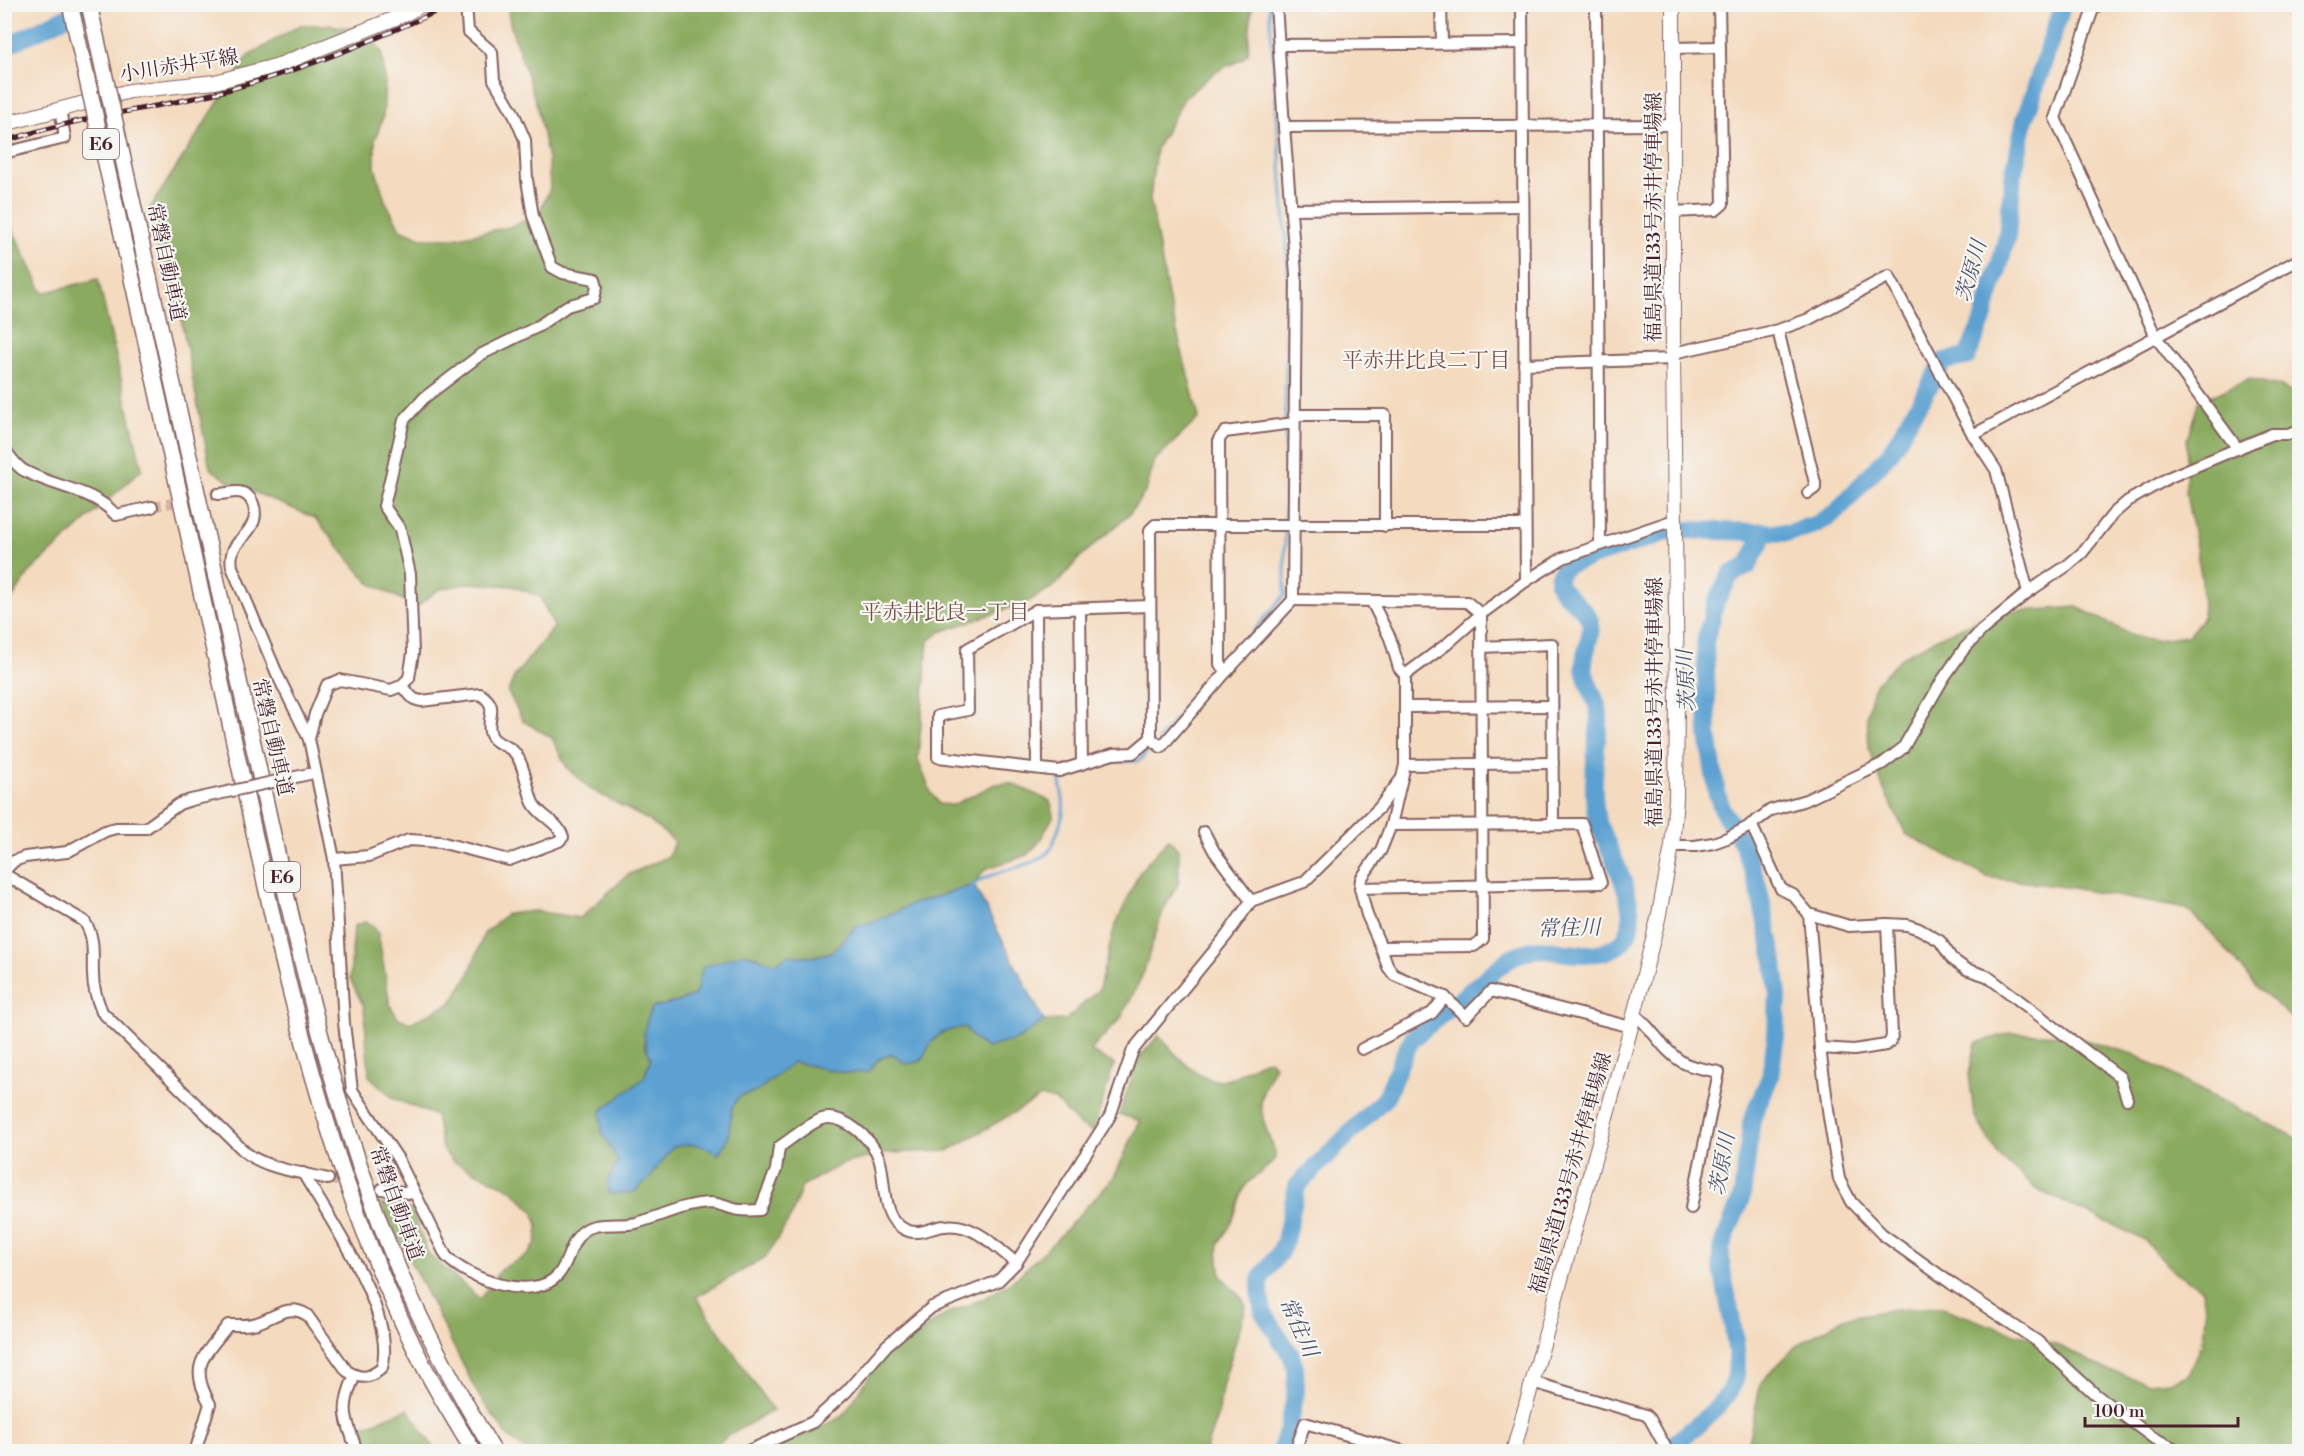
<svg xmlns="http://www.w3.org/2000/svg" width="2304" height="1456" font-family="'Libre Bodoni','Noto Serif JP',serif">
<rect width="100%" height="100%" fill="#f6f6f2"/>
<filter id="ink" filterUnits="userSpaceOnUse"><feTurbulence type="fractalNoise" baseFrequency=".0167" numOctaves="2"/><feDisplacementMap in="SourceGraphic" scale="12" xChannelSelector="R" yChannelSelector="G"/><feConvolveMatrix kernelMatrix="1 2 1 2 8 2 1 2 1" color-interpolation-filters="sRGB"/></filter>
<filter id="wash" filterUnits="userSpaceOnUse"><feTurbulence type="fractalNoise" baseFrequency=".008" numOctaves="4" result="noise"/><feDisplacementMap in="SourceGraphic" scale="24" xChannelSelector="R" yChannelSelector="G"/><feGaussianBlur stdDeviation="1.35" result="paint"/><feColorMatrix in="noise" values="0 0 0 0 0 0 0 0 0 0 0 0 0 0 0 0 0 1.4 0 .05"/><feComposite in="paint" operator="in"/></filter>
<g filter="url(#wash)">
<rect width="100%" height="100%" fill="#f4dabe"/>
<g fill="#8aaa5f" stroke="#6a6445" stroke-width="1.5">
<path d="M507 5H1252L1248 53 1243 59 1217 71 1185 97 1156 149 1150 199 1169 301 1199 418 1155 460 1146 491 1128 516 1080 557 1056 585 1029 601 940 632 928 642 918 759 930 791 939 804 953 805 995 784 1011 783 1050 801 1054 815 1039 842 1027 855 985 869 974 885 913 904 878 920 855 927 832 952 812 957 788 955 776 964 745 953 695 995 678 1002 652 1008 644 1043 651 1059 644 1078 627 1091 602 1132 618 1161 608 1181 663 1158 673 1147 688 1144 703 1145 718 1154 732 1108 739 1095 756 1092 793 1062 846 1073 893 1054 907 1064 921 1061C934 1036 937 1031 965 1027L975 1040 1018 1039 1044 1021 1066 1020 1099 989 1114 929 1140 871 1169 839 1179 851V882L1163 911 1143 974 1121 1018 1090 1051 1114 1064 1093 1132 1079 1125 1055 1100 1041 1097 948 1151 887 1153 842 1164 802 1186 791 1217 766 1257 696 1297 773 1411 730 1434 710 1451H526L507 1435 479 1396 381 1204 412 1210 428 1254 480 1299 501 1269 528 1255 536 1243 538 1226 533 1211 511 1189 452 1161 442 1148 436 1116 393 1098 369 1076 364 1007 350 979 354 926 367 921 378 932 390 1005 397 1017 410 1023 451 1003 468 977 484 934 506 914 535 911 580 918 628 875 669 856 674 841 648 820 590 789 566 766 552 738 523 721 508 692 514 677 554 627 540 597 513 586 468 583 438 590 416 607 368 582 315 518 228 481 210 468 174 282 164 275 150 208 248 56 300 25H330L355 29 369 35 382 52 385 82 383 117 375 140V168L385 200 400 229 422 238H454L509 227 538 214 550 189 548 159 537 106 511 27Z"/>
<polygon points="4,211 43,293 98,279 142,469 29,573 5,610"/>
<polygon points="2250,379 2279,386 2299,396 2299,1025 2259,989 2211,932 2186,909 2072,888 1987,877 1906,834 1884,790 1869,748 1867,715 1875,684 1902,657 1941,636 1995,613 2077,607 2134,636 2156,640 2188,636 2203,617 2202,580 2186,493 2187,439 2199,401"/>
<path d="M2010 1033 2067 1035 2133 1054 2216 1098 2299 1139V1451L1746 1452 1761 1382 1796 1346 1844 1318 1890 1310 1940 1307 1992 1326 2062 1347 2107 1370 2149 1383 2170 1381 2188 1375C2203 1341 2210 1326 2202 1289L2172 1270 2143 1239 2036 1189 1999 1156 1974 1115 1969 1074 1976 1043Z"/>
<path d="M1159 1035C1174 1053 1204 1091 1232 1078 1245 1071 1255 1063 1270 1059L1275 1066C1259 1094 1257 1105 1268 1135 1271 1142 1276 1150 1275 1157 1274 1165 1253 1176 1246 1185 1238 1197 1237 1212 1231 1224 1228 1231 1221 1237 1219 1244 1217 1253 1220 1267 1221 1276L1243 1300 1246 1307 1222 1387 1219 1411 1205 1451 769 1452 843 1416 881 1359 906 1340 947 1314 987 1297 1013 1281 1056 1240 1114 1177 1140 1121 1119 1114 1139 1058Z"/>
<polygon points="408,1409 436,1451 369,1451 364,1426"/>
</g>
<path fill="#5ca1d1" stroke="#53607e" stroke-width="1.5" d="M974 885 1044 1021 1018 1039 987 1048 975 1040 965 1027C937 1031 934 1036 921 1061L907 1064 892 1054 878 1059 869 1072 846 1073 793 1062 756 1092 739 1096 732 1108 728 1139 718 1155C700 1143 694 1143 673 1147L649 1179 634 1192 609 1194 608 1181 618 1161 602 1132 601 1111 644 1078 651 1059C642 1038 642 1029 652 1008L678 1002 695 995 703 967 745 953 776 964 788 955 812 957 832 952 855 927 878 920 913 904Z"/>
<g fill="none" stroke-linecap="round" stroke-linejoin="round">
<g stroke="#5ca1d1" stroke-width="3">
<polyline points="1269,4 1288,264 1285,422"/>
<polyline points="1158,740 1285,595 1285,428"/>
<path d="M970 888C991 867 1035 870 1050 850 1053 846 1055 838 1057 833 1065 812 1065 805 1060 783L1062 780 1114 761H1137L1141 759 1154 745"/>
</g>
<g stroke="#5ca1d1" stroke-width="18">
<polyline points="4,47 93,4"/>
<path d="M1280 1452 1289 1427 1296 1391 1295 1368 1292 1357 1263 1312 1260 1295V1279L1280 1252 1285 1241 1297 1186 1385 1098C1396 1078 1400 1057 1413 1038L1510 958C1544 941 1548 954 1581 954 1671 955 1615 866 1597 821 1592 796 1594 773 1596 748 1597 738 1600 726 1599 716 1598 698 1585 684 1584 667 1583 654 1591 640 1591 626 1590 601 1536 590 1568 565L1667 532 1685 530 1789 533 1817 524 1836 512 1890 453 1944 361 1967 357 1982 322 2000 263 2007 236 2013 176 2025 119 2063 4"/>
<path d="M1663 1452C1686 1434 1726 1407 1735 1379 1742 1354 1725 1291 1721 1263V1249L1742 1196 1752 1119 1770 1077 1776 1035 1778 995 1773 955 1758 886 1743 844 1723 811 1717 794 1708 735 1705 642 1716 602 1731 574 1748 566 1761 541 1762 531"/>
</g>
</g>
</g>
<g filter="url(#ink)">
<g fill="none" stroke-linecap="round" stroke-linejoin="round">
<g stroke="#d2b5a1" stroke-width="10" stroke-dasharray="10 5" stroke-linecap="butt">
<polyline points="152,507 218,494"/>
<polyline points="328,1179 372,1188"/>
</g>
<g stroke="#86605e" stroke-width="14">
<g id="minor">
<path d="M466 4 468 31 492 52 494 80 513 112 525 140 527 180 533 216 552 267 563 273 595 279 597 286 594 298 567 306 537 327 480 355 424 398 404 420 384 506 400 529 410 574 413 653 409 678 401 686 391 690 340 680 327 685 315 714 309 739 334 859 344 1023 352 1090 398 1159 446 1256C467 1279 533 1303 558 1275 572 1259 570 1231 595 1226 608 1223 623 1226 636 1223 661 1216 683 1204 710 1203 721 1203 731 1210 741 1210 747 1211 754 1210 760 1210L776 1170 779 1147C790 1140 810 1123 822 1119 843 1113 872 1139 879 1158 887 1181 879 1216 904 1229 919 1237 930 1227 945 1226 973 1222 996 1247 1016 1263"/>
<polyline points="1276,4 1284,127 1672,125"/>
<polyline points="1441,4 1442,43"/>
<polyline points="1522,4 1526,581"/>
<polyline points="1596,4 1600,545"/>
<polyline points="2097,4 2092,12 2055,118 2156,337 2238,449"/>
<polyline points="1279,45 1522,43"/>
<polyline points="1672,48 1720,47"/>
<polyline points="1284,127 1296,274 1293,600 1467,602 1481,614 1526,581 1563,558 1674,520"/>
<polyline points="4,153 65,138 60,109"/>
<polyline points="1291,209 1523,206"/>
<polyline points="1672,212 1716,210 1723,204 1719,4"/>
<polyline points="1778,330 1815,483 1815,488 1808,493"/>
<polyline points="1673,353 1778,330 1809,319 1889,276 1973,435 1996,470 2028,592"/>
<polyline points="1524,364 1673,359"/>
<polyline points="1294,415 1385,415 1385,526"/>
<polyline points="1973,435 2300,259"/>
<path d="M4 449C10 456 15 465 23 470 54 488 91 488 116 515L152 507"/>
<path d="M218 494C224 494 231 492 237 492 253 492 259 513 252 525 243 542 228 544 232 567L278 676 309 739"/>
<polyline points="1372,602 1390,638 1399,668 1405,675 1447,644 1481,614"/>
<polyline points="1036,610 967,649 968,710 938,716 938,757 1059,771 1113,754 1133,753 1151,738 1150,530 1155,525 1525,525"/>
<polyline points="1080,610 1082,763"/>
<polyline points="1481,647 1552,644 1553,824"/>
<polyline points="1227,671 1220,664 1219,439 1225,432 1294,423"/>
<polyline points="1405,675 1405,765 1391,825 1381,850 1361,879 1360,888 1367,915 1381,947 1474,946 1483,939 1481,614"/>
<polyline points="1406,707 1552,706"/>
<polyline points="1151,738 1161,747 1227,671 1293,600"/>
<polyline points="1405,765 1553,763"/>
<polyline points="1037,768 1036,610 1150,606"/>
<polyline points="1751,824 1781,889 1793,895 1809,914 1849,926 1887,924 1907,925 1919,929 1940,941 1952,959 1966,969 1987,976 2120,1077 2127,1099"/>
<polyline points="1204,832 1214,851 1251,901"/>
<polyline points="1672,846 1695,846 1713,843 1727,838 1748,827 1771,810 1806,800 1882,764 1903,748 1943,679 1964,649 1982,630 2028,592 2068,565 2082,553 2113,514 2128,501 2170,477 2272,434 2288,434 2300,430"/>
<path d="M334 859 369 856 409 840 440 842 509 860 559 841 563 837C558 821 540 817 533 803 527 789 524 761 513 751 507 745 495 744 491 735 484 719 502 708 480 694L421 701 414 699 401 686"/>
<polyline points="4,871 14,861 25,857 67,852 105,831 116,828 146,828 179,804 191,800"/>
<path d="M4 874 84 921C96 938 92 955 93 975 93 988 97 1000 102 1012L246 1153C270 1170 300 1172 328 1179"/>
<polyline points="1360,888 1601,883 1582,824 1391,825"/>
<polyline points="1809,914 1820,1048 1829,1117 1839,1179 1851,1202 1882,1234 1952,1284 2037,1341 2095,1394 2152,1437 2181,1452"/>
<polyline points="1381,947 1388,967 1394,975 1445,997 1466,1017 1491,991 1631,1027"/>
<path d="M1634 1014C1652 1027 1662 1050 1682 1062 1692 1068 1706 1069 1719 1072L1691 1208"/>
<polyline points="1820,1048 1854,1050 1886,1045 1890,1042 1892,1036 1887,924"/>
<polyline points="1362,1049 1432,1013 1445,997"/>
<polyline points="382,1189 415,1194"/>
<path d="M355 1375C339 1411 346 1417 357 1452"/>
<polyline points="1532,1382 1646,1415 1650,1419 1668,1452"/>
<path d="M195 1452 210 1404C188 1365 204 1357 228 1325 238 1325 248 1326 257 1323 275 1317 289 1303 307 1315L347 1371C361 1380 370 1378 382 1368 397 1314 330 1220 303 1173"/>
<polyline points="746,1452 813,1422 847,1391 887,1345 932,1307 998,1281 1016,1263 1110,1116 1133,1050 1227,935 1251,901 1304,882 1379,808 1402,778"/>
<polyline points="1295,1452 1305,1423 1407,1452"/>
</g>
</g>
<g stroke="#86605e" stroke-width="16">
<g id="major">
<polyline points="4,124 130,91 215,82 279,65 403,15 423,4"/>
<polyline points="1513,1452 1631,1027 1658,919 1672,846 1676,799 1677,702 1673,353 1673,4"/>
</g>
</g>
<g stroke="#86605e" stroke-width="18">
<g id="highway">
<path d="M149 277C185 440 221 603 258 766 296 941 333 1117 404 1282 430 1341 461 1397 494 1452"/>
<path d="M133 283 274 923C308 1070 349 1214 415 1349 432 1384 453 1418 474 1452"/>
</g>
</g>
<use href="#minor" stroke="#fff" stroke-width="10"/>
<use href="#major" stroke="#fff" stroke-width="14"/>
<use href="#highway" stroke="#fff" stroke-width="15"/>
<g stroke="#4a1f2b" stroke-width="5">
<path id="rail" d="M4 142C76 116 154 110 227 90 307 69 379 38 453 4"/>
</g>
<use href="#rail" stroke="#f6f6f2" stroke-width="3" stroke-dasharray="9" stroke-linecap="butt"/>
<g stroke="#86605e" stroke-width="14" stroke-linecap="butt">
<polyline id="minor-bridge" points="191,800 309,774"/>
</g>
<g stroke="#86605e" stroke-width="18" stroke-linecap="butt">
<g id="highway-bridge">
<polyline points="70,4 133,283"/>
<polyline points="89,4 149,277"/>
</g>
</g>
<use href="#minor-bridge" stroke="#fff" stroke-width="10"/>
<use href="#highway-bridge" stroke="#fff" stroke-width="15"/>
</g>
</g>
<g text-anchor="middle" stroke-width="4.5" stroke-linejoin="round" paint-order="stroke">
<g fill="#f6f6f2" stroke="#7e6067" stroke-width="1.5">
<rect x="83" y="129" width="36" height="30" rx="4.5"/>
<rect x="264" y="862" width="36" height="30" rx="4.5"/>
</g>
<g font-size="18" font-weight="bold" fill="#4a1f2b">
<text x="101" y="150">E6</text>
<text x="282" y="883">E6</text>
</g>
<g font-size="20" fill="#4a1f2b" stroke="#f6f6f2">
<text transform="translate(179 65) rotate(-9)" y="7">小川赤井平線</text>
<text transform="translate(1653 217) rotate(-90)" y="7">福島県道133号赤井停車場線</text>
<text transform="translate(167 262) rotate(78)" y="7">常磐自動車道</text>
<text transform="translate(1654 702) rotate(-90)" y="7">福島県道133号赤井停車場線</text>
<text transform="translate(273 737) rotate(77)" y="7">常磐自動車道</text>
<text transform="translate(1570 1173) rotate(-74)" y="7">福島県道133号赤井停車場線</text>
<text transform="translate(397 1203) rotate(70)" y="7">常磐自動車道</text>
</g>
<g font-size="21" font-style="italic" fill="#51536d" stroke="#f6f6f2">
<text transform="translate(1971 271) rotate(-74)" y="7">茨原川</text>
<text transform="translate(1686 681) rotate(-93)" y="7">茨原川</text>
<text transform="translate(1569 928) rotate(-2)" y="7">常住川</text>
<text transform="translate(1722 1164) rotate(-80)" y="7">茨原川</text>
<text transform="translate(1299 1327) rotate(66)" y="7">常住川</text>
</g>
<g font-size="21" fill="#7d4b44" stroke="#f6f6f2">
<text x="1426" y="367">平赤井比良二丁目</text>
<text x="945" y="619">平赤井比良一丁目</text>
</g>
</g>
<rect width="2304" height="1456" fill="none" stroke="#f6f6f2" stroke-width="24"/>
<path d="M2085 1417v9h153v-9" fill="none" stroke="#4a1f2b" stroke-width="3"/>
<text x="2094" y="1417" font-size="18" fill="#4a1f2b" stroke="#f6f6f2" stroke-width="4.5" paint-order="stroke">100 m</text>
</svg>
